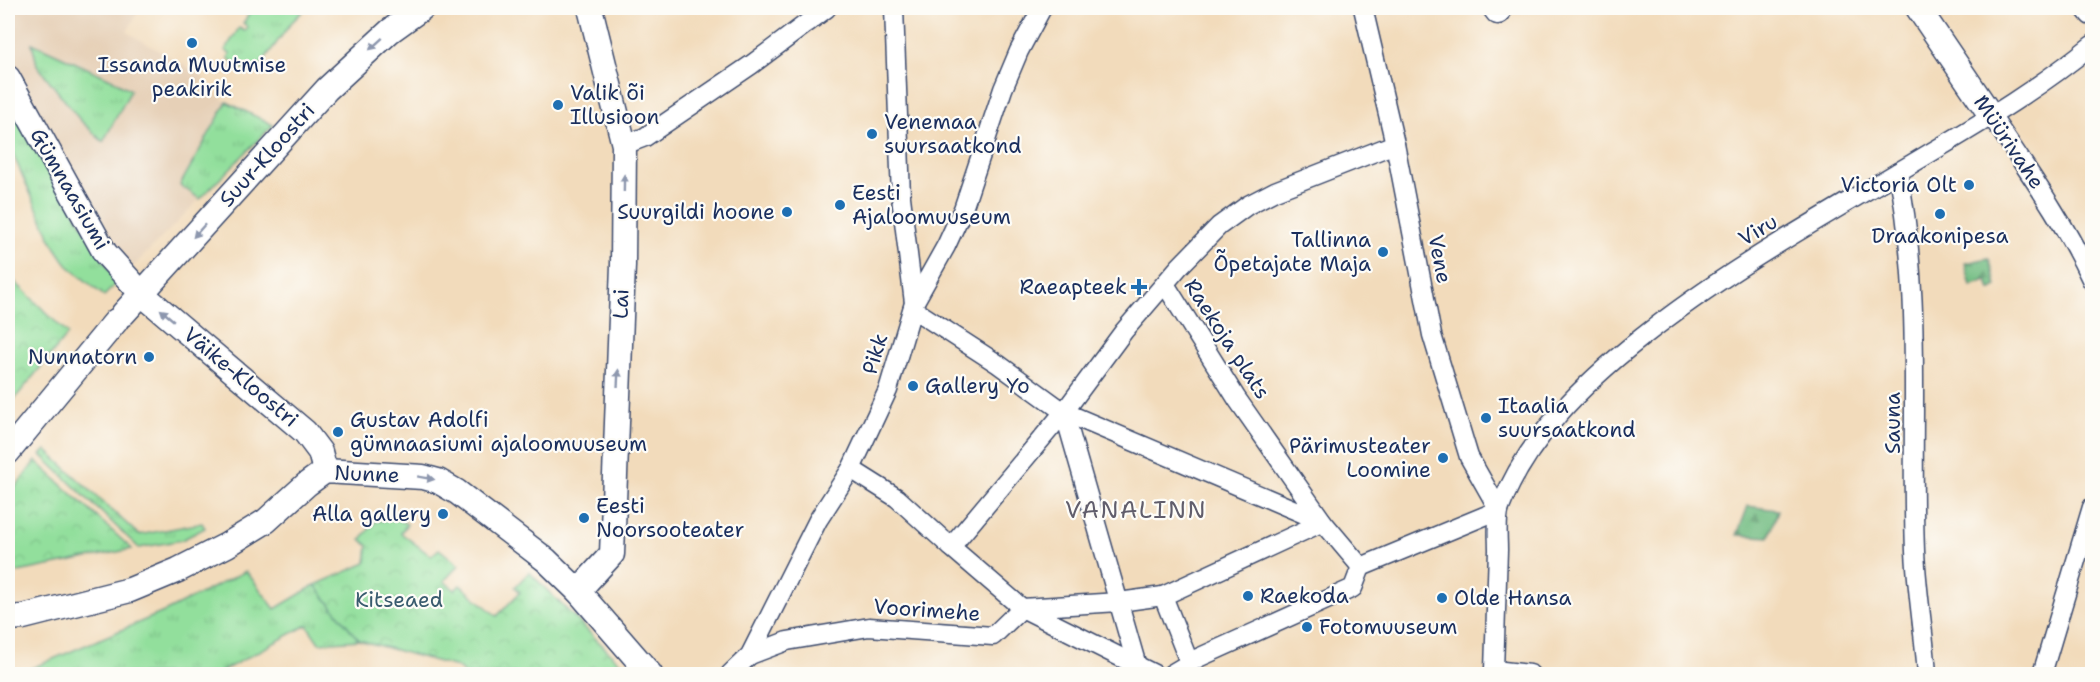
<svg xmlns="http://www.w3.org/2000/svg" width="2100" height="682" font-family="'Shantell Sans',sans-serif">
<defs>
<pattern id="grass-tufts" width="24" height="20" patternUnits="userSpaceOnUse" patternTransform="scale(1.5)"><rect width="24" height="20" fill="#92df9c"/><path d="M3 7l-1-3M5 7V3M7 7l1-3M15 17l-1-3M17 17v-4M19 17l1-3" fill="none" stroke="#7dc089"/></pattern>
<pattern id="forest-firs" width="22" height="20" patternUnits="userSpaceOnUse" patternTransform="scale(1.5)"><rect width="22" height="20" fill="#75be84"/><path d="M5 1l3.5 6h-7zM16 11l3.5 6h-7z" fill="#5f9b6f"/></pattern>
<pattern id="park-crowns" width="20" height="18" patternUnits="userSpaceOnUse" patternTransform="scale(1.5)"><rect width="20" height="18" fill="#92df9c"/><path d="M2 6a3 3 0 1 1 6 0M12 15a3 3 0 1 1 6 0" fill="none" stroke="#7dc089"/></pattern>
</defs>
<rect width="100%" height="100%" fill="#fdfcf7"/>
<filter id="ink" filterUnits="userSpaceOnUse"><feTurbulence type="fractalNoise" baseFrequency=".0167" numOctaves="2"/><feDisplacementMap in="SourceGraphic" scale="12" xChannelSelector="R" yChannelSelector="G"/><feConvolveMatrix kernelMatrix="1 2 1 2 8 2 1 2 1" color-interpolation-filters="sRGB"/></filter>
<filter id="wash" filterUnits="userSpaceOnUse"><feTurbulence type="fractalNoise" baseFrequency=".008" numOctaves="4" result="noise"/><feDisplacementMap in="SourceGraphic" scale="24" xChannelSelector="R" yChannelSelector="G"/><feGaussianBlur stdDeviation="1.35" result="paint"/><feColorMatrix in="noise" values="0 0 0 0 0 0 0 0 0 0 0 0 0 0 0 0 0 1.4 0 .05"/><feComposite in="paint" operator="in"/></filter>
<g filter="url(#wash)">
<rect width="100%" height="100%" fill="#f2dbbb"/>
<polygon fill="#e6d0b7" points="15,8 140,8 127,32 204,77 201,84 227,102 273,125 104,296 68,266 55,249 8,143 8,11"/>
<g fill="url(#grass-tufts)" stroke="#56877d" stroke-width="1.5">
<polygon points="253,8 306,8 291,23 254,74 232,63 233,62 228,58 230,54 225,50 239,28 245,31 248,27 243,23"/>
<polygon points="32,43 111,79 131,90 103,142 80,120 37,65"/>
<polygon points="8,99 117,283 104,296 68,266 52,242 8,143"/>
<polygon points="227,102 273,125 200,199 180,185"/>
<polygon points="46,450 139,535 202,523 205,528 182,540 139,548 41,455"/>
<polygon points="246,571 275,609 315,585 359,640 319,643 307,625 217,674 25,674 27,670 166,611"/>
</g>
<g fill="url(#forest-firs)" stroke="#487671" stroke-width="1.5">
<polygon points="1989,258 1997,286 1990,290 1987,280 1971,286 1965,263"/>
<polygon points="1748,506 1778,510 1769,537 1737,535"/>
</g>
<g fill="url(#park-crowns)" stroke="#56877d" stroke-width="1.5">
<polygon points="8,275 68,334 8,407"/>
<polygon points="36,461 132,549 8,574 8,496"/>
<polygon points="397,519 407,524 401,533 431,556 439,549 459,565 444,581 455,590 460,585 497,616 520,592 515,587 529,572 631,674 465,674 457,667 359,640 315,585 366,563 368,546 361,539 376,521"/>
</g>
</g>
<g filter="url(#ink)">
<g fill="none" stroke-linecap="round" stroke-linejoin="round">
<g stroke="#3b496c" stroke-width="21">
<g id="pedestrian">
<polyline points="1363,8 1395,144 1432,335 1469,457 1499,510"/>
<path d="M1992 117C2028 171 2065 223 2092 281"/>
<polyline points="624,145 645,137 751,65 827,8"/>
<path d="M1898 172C1923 297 1910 425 1915 551 1917 593 1924 633 1927 674"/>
<polyline points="1165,284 1237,399 1323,522 1163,596 1189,662"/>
<polyline points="914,303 946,246 963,209 1003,89 1019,51 1042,8"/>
<polyline points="913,309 998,364 1064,412 1323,522 1361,567 1499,510"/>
<polyline points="1064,412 1137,666"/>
<polyline points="851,469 897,498 951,547"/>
<polyline points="750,655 787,641 869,627 993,636 1022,608 1119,602 1163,596"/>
<path d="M1494 670C1495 630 1497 590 1498 550 1498 537 1496 520 1500 508 1527 438 1583 384 1641 338 1730 267 1832 212 1930 153 1986 120 2042 86 2092 45"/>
<polyline points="1494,670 1530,674"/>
<polyline points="730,674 750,655 818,520 851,469 888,390 914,303 901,197 894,8"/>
<polyline points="1154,674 1022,608 951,547 1064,412 1124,331 1179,267 1219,226 1248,205 1275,191 1395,144"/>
<polyline points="1171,674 1198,658 1353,588 1361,567"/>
<polyline points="2042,674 2092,507"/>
</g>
</g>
<g stroke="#3b496c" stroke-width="27">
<g id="minor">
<polyline points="1495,8 1498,12"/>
<polyline points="1918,8 1992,117"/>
<polyline points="2088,8 2092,13"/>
<polyline points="8,78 105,253 142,294 305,432 320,452 325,471"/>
<polyline points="123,314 327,89 390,31 422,8"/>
<polyline points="8,452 116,321"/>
<polyline points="578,591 612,554 623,265 624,145 590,8"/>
<polyline points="8,618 23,617 130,590 178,570 227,545 266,521 307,484 325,471 423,477 438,481 457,492 546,560 578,591 650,674"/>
</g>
</g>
<use href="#pedestrian" stroke="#fff" stroke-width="18"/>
<use href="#minor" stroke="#fff" stroke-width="24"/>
</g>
<defs><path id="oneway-solid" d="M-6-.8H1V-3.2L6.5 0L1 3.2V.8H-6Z" transform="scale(1.5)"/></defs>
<g fill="#8d97ae">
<use href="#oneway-solid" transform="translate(376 44) rotate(138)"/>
<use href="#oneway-solid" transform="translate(624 183) rotate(-89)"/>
<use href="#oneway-solid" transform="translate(199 231) rotate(132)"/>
<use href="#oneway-solid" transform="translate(167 315) rotate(-140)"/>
<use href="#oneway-solid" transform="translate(618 378) rotate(-87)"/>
<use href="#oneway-solid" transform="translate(426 478) rotate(10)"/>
</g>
</g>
<g fill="#1f6fb2" stroke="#fdfcf7" stroke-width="2">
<circle cx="192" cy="43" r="6"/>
<circle cx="558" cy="105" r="6"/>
<circle cx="872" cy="134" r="6"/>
<circle cx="1969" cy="185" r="6"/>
<circle cx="840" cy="205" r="6"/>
<circle cx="787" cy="212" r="6"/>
<circle cx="1940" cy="214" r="6"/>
<circle cx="1383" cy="252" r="6"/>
<path d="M1136 278h6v6h6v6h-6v6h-6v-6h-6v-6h6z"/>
<circle cx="149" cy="357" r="6"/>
<circle cx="913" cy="386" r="6"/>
<circle cx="1486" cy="418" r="6"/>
<circle cx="338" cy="432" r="6"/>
<circle cx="1443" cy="458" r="6"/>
<circle cx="443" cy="514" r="6"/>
<circle cx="584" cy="518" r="6"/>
<circle cx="1248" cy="596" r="6"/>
<circle cx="1442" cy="598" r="6"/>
<circle cx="1307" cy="627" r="6"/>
</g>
<g text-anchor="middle" stroke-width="4.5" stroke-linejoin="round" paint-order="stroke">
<g font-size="21" fill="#1b2f5e" stroke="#fdfcf7" text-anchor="start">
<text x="192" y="72" text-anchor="middle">Issanda Muutmise<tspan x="192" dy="24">peakirik</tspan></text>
<text x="570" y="100">Valik õi<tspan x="570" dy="24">Illusioon</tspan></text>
<text x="884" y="129">Venemaa<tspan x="884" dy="24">suursaatkond</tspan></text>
<text x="1957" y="192" text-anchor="end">Victoria Olt</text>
<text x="852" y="200">Eesti<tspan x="852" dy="24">Ajaloomuuseum</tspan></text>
<text x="775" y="219" text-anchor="end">Suurgildi hoone</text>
<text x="1940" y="243" text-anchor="middle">Draakonipesa</text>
<text x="1371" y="247" text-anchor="end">Tallinna<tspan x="1371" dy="24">Õpetajate Maja</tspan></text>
<text x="1127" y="294" text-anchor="end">Raeapteek</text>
<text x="137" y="364" text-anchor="end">Nunnatorn</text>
<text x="925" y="393">Gallery Yo</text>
<text x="1498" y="413">Itaalia<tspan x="1498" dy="24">suursaatkond</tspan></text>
<text x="350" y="427">Gustav Adolfi<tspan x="350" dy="24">gümnaasiumi ajaloomuuseum</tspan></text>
<text x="1431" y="453" text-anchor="end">Pärimusteater<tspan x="1431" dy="24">Loomine</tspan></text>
<text x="596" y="513">Eesti<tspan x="596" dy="24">Noorsooteater</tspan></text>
<text x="431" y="521" text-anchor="end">Alla gallery</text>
<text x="1260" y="603">Raekoda</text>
<text x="1454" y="605">Olde Hansa</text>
<text x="1319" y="634">Fotomuuseum</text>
</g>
<g font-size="21" fill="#1b2f5e" stroke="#fdfcf7">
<text transform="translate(2009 142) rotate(56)" y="7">Müürivahe</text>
<text transform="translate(267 155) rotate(-48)" y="7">Suur-Kloostri</text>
<text transform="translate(70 189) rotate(60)" y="7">Gümnaasiumi</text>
<text transform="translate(1758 230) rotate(-31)" y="7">Viru</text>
<text transform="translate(1440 259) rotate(79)" y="7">Vene</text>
<text transform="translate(621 304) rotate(-88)" y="7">Lai</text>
<text transform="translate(1227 339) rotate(57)" y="7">Raekoja plats</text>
<text transform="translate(875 354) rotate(-73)" y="7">Pikk</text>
<text transform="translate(241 377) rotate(40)" y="7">Väike-Kloostri</text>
<text transform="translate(1893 423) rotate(-90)" y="7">Sauna</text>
<text transform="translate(367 474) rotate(2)" y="7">Nunne</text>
<text transform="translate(927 610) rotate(4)" y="7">Voorimehe</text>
</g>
<g font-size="21" fill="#395b6e" stroke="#fdfcf7">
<text x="399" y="607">Kitseaed</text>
</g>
<g font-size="24" letter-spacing="1.5" fill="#615e6c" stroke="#fdfcf7">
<text x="1136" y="518">VANALINN</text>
</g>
</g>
<rect width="2100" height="682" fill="none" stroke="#fdfcf7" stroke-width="30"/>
</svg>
